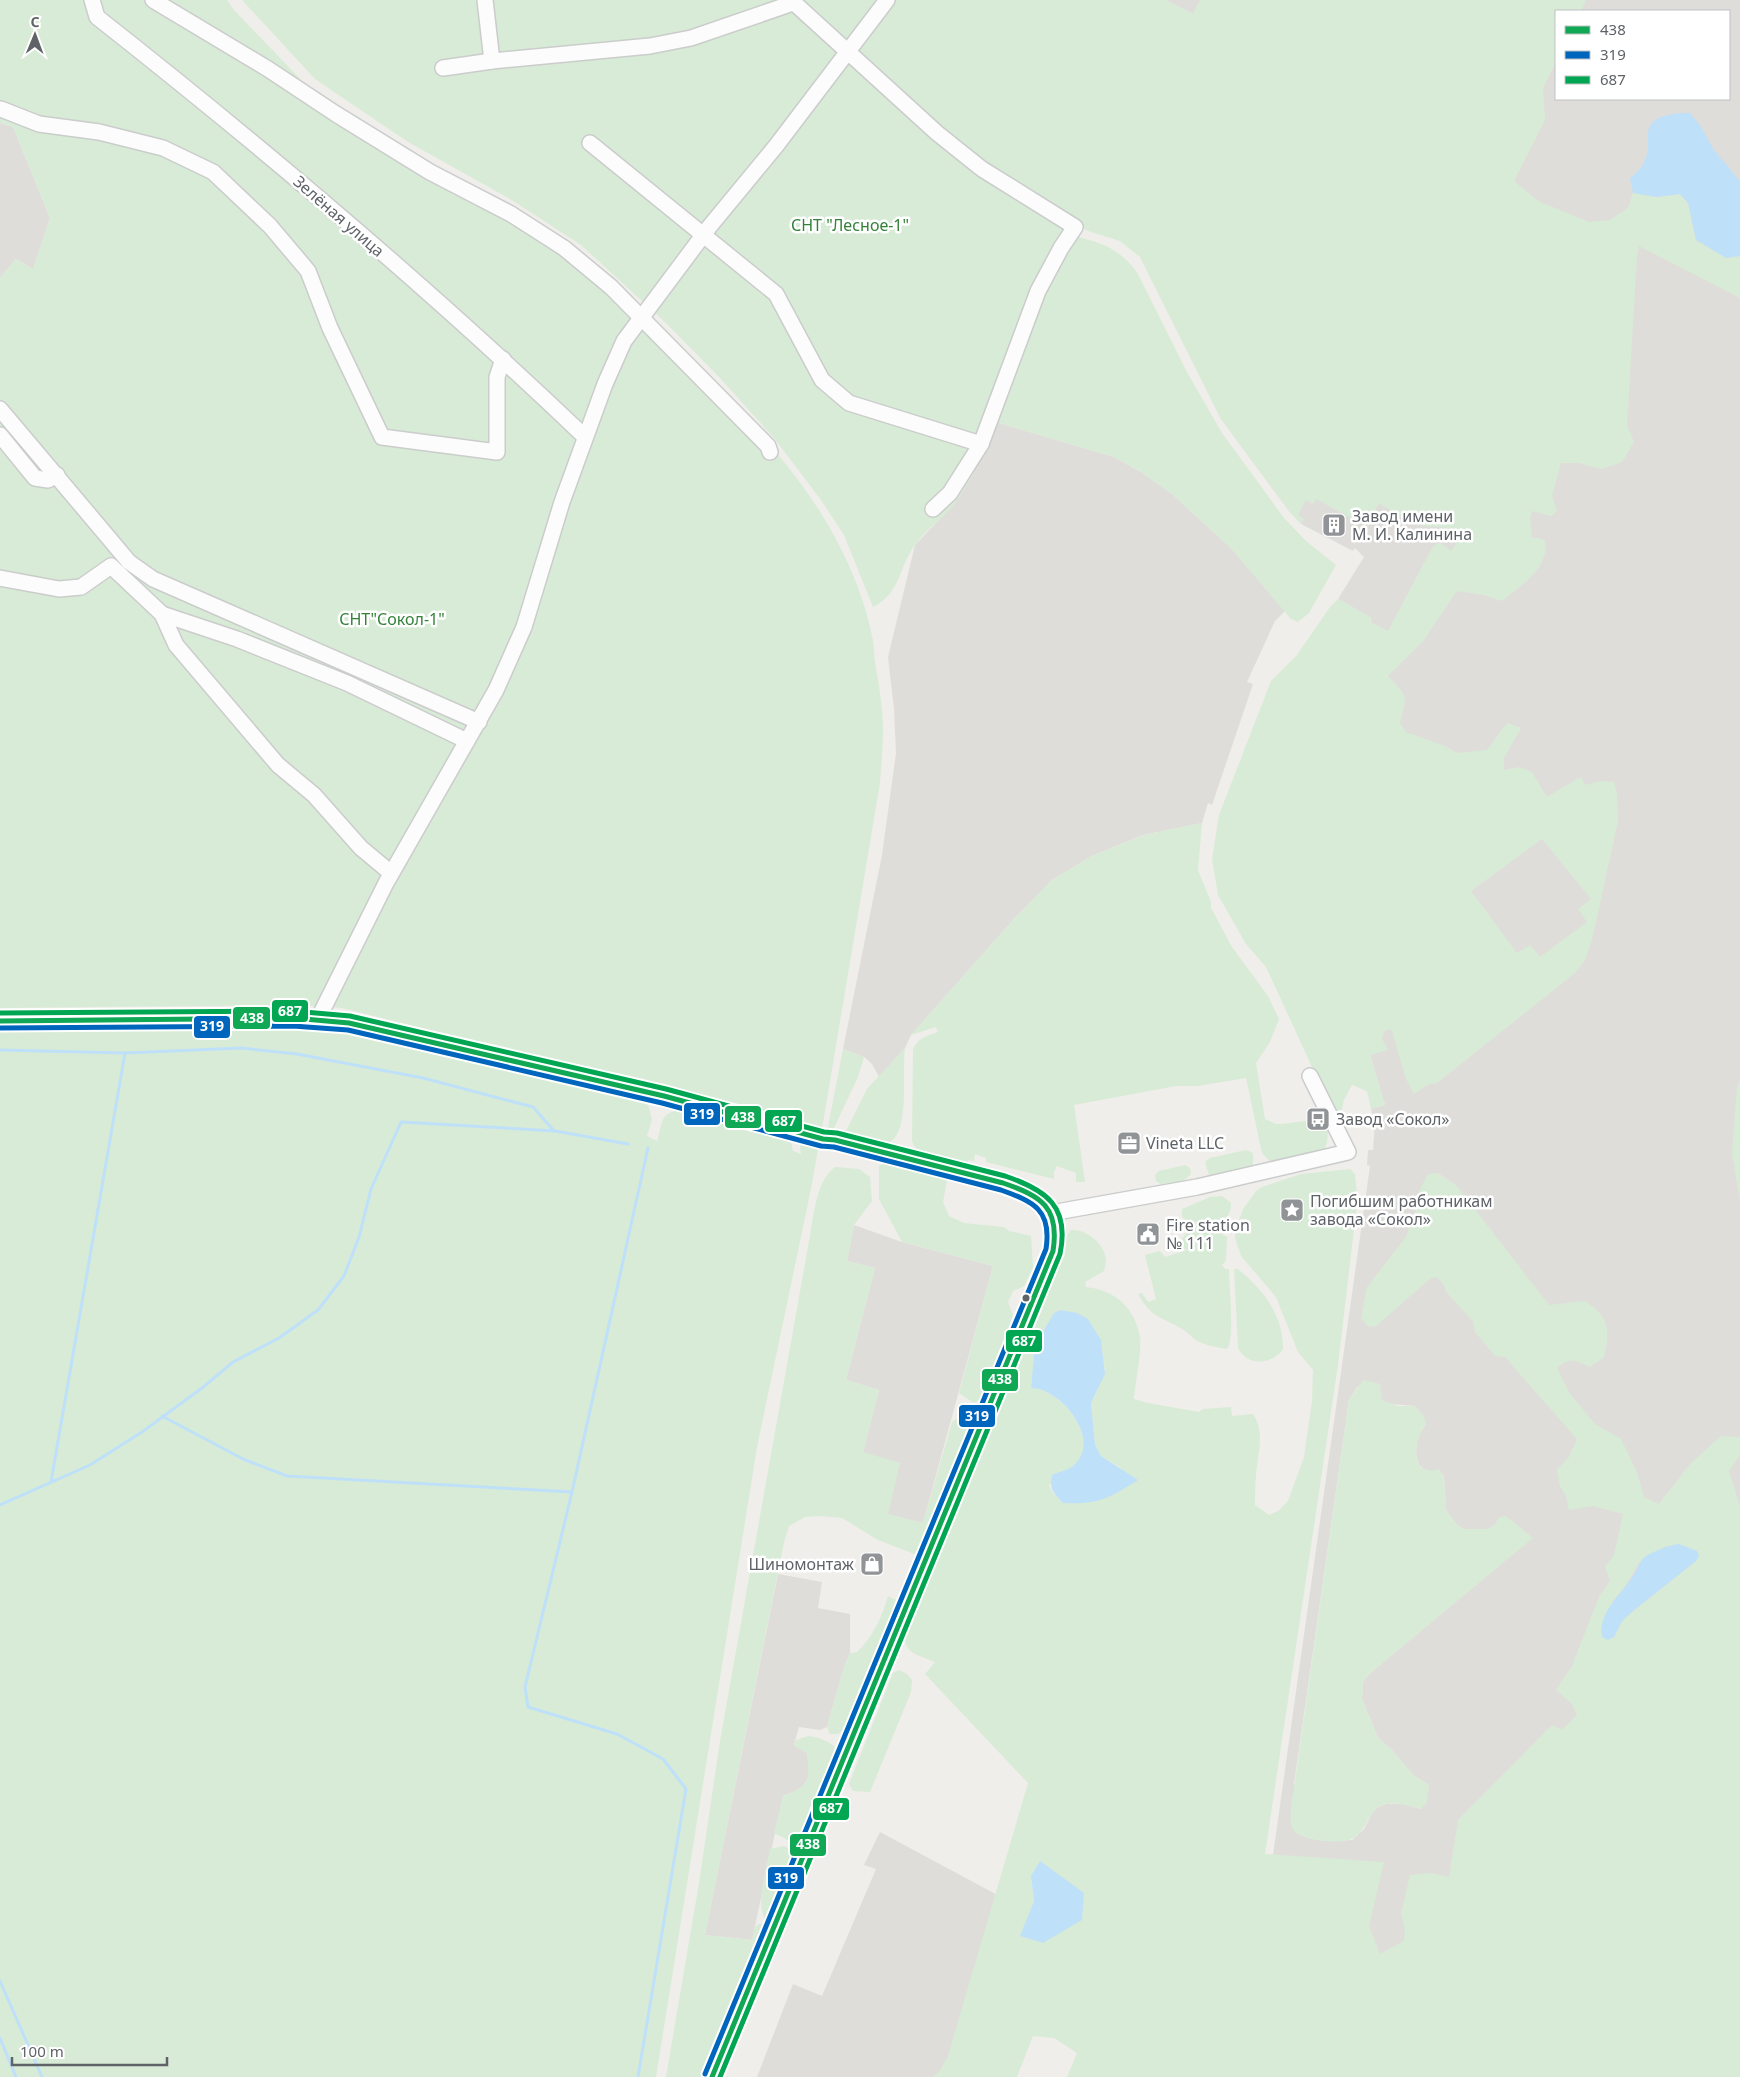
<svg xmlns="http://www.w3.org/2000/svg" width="1740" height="2077" font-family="'Noto Sans',sans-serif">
<rect width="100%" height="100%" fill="#efeeea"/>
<g fill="#dfddda" fill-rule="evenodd">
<path d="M1165 0H1740V2077H1239L1273 1855 1370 1166 1367 1165 1368 1150H1373L1375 1123 1371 1109 1385 1105 1370 1055 1371 618 1338 599 1364 557 1355 548 1353 551 1301 524 1289 511 1221 419 1110 196 1193 14ZM1556 11H1729V99H1556ZM1358 1386 1389 1404 1415 1406 1426 1424 1417 1438 1416 1455 1418 1463 1423 1469 1444 1475 1446 1510 1456 1524 1463 1529 1471 1530 1488 1529 1495 1525 1532 1538 1368 1675 1363 1682 1362 1699 1378 1738 1391 1749 1414 1776 1429 1785 1421 1809 1404 1804H1386L1378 1807 1372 1813 1364 1829 1352 1840 1327 1841 1307 1838 1294 1784 1349 1400Z"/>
<polygon points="0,123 13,127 50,218 33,269 16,259 0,278"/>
<polygon points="996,422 1114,457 1141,472 1172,494 1231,548 1285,611 1275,621 1247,682 1253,684 1212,805 1208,803 1202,823 1143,835 1092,856 1052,880 1014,919 911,1035 905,1048 879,1077 872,1064 864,1057 843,1049 882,855 896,753 894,709 888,657 915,545 953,505 972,476"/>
<polygon points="854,1225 902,1242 993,1266 923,1523 887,1514 863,1452 879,1390 846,1380 875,1268 847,1261"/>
<polygon points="778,1574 822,1582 818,1608 850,1614 850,1653 844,1667 827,1727 820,1730 799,1727 794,1745 807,1753 810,1775 801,1789 783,1796 752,1940 705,1935"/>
<polygon points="880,1832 1003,1898 942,2077 757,2077 793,1984 822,1996 876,1869 864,1865"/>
</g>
<g fill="#d8ebd6" fill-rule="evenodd">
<path d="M0 0H227L234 10 303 82 350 119 538 226 767 442C817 498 858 565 873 640 874 647 874 655 875 663 879 685 883 708 883 730 883 748 881 766 880 783L822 1129 342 1008 298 1005 0 1008V278L16 259 33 269 50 218 13 127 0 123Z"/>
<path d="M242 0H1165L1193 14 1200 0H1586L1581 11H1556V61L1543 89 1545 120 1514 181 1538 201 1589 222 1610 220 1628 208 1633 193 1657 197 1680 194 1688 203 1696 240 1726 258 1740 256V298L1639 246 1637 256 1627 425 1634 442 1622 462 1602 469 1578 463H1561L1552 496 1557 511 1551 516 1532 511 1530 518 1532 538H1539L1545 541C1550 568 1520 586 1502 601L1484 595 1457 591 1423 641 1388 676C1409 698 1407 694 1400 723L1406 732 1445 746 1457 753 1487 750C1495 741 1499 731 1508 723L1521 728 1504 758V770L1520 767 1532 772 1547 797 1581 777 1585 785 1602 781 1614 782 1617 794 1618 821 1592 940 1585 960 1575 973 1437 1083 1429 1084 1414 1094 1406 1079 1392 1031 1389 1029 1384 1032 1382 1039 1388 1050 1370 1055 1385 1105 1371 1109 1367 1091 1352 1085 1344 1100 1340 1118 1335 1117 1266 967 1246 944 1218 895 1212 859 1219 815 1271 681 1297 655 1330 607 1338 599 1372 618 1370 622 1388 631 1432 548 1439 542 1451 551 1461 537 1448 528 1424 526 1408 521 1379 503 1366 526 1316 499 1313 504 1306 500 1298 515 1304 519 1301 524 1289 511 1221 419 1140 257 1120 241 1088 231 1079 226 1072 235C1103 244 1119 247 1138 274L1188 374 1222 433 1284 518 1306 541 1336 565 1309 613 1298 622 1291 619 1231 548 1172 494 1141 472 1114 457 996 422C983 450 972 483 952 507 940 520 925 531 915 545 898 568 901 593 873 607L844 535 821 500 774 438 721 379 667 324 581 245 510 199 408 142 315 79ZM1542 839 1591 899 1578 909 1587 922 1540 957 1530 945 1517 953 1471 891Z"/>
<path d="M1202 823 1198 870 1211 902V908L1232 947 1268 996 1279 1019 1270 1042 1256 1063 1265 1119 1276 1124H1282L1313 1120 1319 1121 1328 1130 1327 1142 1323 1154 1282 1162H1270L1262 1153 1246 1078 1198 1086H1176L1074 1105 1085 1182H1076V1173L1057 1166 1054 1172V1179L986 1162V1158L975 1154 974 1161 968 1160 967 1162C949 1158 919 1162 912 1141L913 1049C919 1037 927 1036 938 1032L936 1027 911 1035 1014 919 1052 880 1092 856 1144 835Z"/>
<path d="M299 1024 382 1037 539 1078 623 1093 643 1101 648 1105 652 1120 647 1136 657 1141C663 1123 659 1113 680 1110L788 1138 791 1142 793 1151 801 1154 799 1139 816 1144 818 1149 812 1184 757 1447 656 2077H0V1027Z"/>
<path d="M905 1048C902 1068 910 1132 890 1142 881 1146 854 1139 843 1137L867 1089Z"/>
<polygon points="843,1049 864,1057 858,1077 833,1130 828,1127"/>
<polygon points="1740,1080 1740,1202 1732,1153 1737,1087"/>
<polygon points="1246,1150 1253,1153 1253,1166 1250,1171 1210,1178 1205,1162 1210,1158"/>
<polygon points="884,1163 947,1180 943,1202 949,1216 964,1223 1004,1227 1009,1231 1031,1236 1033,1267 1024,1286 1013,1291 1008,1302 1013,1315 984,1397 974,1403 959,1393 993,1266 902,1242 879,1199 879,1166"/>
<polygon points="1185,1165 1190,1168 1191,1174 1183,1181 1161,1184 1156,1181 1155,1175 1159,1171"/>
<path d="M835 1167 859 1169 870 1177 872 1201 854 1225 847 1261 875 1268 846 1380 879 1390 863 1452 900 1463 888 1514 923 1523 952 1422 961 1416 971 1423 917 1555 878 1540 842 1518 819 1516 805 1517 789 1526 784 1542 705 1935 752 1940 755 1927 759 1924H763L764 1927 702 2077H666L699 1883 720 1741 809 1241C814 1217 815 1182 835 1167Z"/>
<path d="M1350 1169 1355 1174 1357 1195 1356 1212 1338 1365 1265 1854 1384 1862 1369 1926 1380 1954 1404 1941 1405 1930 1401 1914 1410 1875 1430 1873 1449 1877 1458 1820 1552 1725 1562 1730 1577 1715 1572 1704 1556 1690 1572 1666 1599 1597 1610 1581 1605 1567 1614 1555 1623 1514 1593 1506 1569 1510 1566 1496 1560 1486 1557 1469 1569 1457 1577 1439 1505 1357 1495 1356 1475 1332 1473 1321 1447 1293 1443 1284 1437 1277 1431 1278 1376 1326 1369 1327 1361 1319 1367 1287 1406 1237 1416 1209 1417 1195 1428 1174 1438 1173 1456 1185 1549 1305 1585 1301C1610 1318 1610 1329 1604 1357L1590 1367C1576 1360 1569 1357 1557 1368L1570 1394 1595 1424 1621 1439 1637 1472 1644 1497 1659 1504 1690 1464 1721 1436 1740 1437V1455L1729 1471 1740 1507V2077H1067L1077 2053 1054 2038 1033 2036 1017 2077H934L941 2069 948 2056 1028 1783 925 1674 935 1662C921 1656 903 1654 905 1635L1067 1235 1071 1230C1086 1229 1104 1243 1106 1259 1106 1262 1105 1267 1104 1271L1085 1282 1086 1287C1115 1290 1135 1308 1140 1337 1142 1350 1135 1384 1134 1399L1148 1403 1199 1412 1203 1409 1231 1407 1232 1416 1253 1414C1266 1433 1257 1455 1256 1476 1255 1486 1255 1495 1255 1505L1269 1515 1278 1511 1288 1501 1304 1457 1312 1401 1313 1370 1298 1352 1276 1297 1241 1256 1235 1238V1232L1243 1209 1257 1190 1262 1187 1301 1174ZM1054 1314 1102 1346 1103 1362 1105 1368 1097 1392 1091 1403 1095 1446 1101 1456 1121 1468 1063 1503 1053 1493 1049 1485C1060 1477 1081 1463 1084 1450 1089 1424 1055 1388 1031 1387L1038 1339ZM1679 1544 1696 1561 1633 1611 1622 1621 1614 1637 1612 1602 1624 1588 1639 1563 1645 1557 1667 1546ZM1031 1876 1043 1943 1021 1936 1034 1901Z"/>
<path d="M1222 1196 1231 1203C1232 1216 1220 1221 1222 1234L1227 1237 1226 1261 1222 1265 1225 1269H1229C1229 1285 1235 1340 1227 1349 1216 1347 1202 1345 1193 1338 1190 1335 1187 1332 1184 1330 1162 1317 1151 1318 1138 1294L1142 1293 1148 1302 1156 1299 1145 1255 1160 1251 1165 1257 1187 1250 1180 1246V1241L1188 1231 1182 1215V1209L1210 1197Z"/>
<path d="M1234 1269H1238C1263 1290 1283 1314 1283 1349 1272 1365 1247 1367 1238 1348Z"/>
<path d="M1363 1380 1380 1384 1382 1400 1398 1406H1415L1424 1416 1426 1424C1413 1440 1409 1479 1439 1469L1444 1476 1446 1510 1456 1524 1463 1529H1487L1495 1525 1498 1518 1506 1516 1533 1538 1368 1675 1363 1682 1362 1699 1378 1738 1391 1749 1414 1776 1429 1785 1427 1802 1421 1809C1408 1806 1392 1800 1380 1806 1367 1813 1367 1830 1353 1838 1343 1845 1303 1841 1294 1831 1289 1825 1291 1816 1291 1809L1349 1400Z"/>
<path d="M888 1596 898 1601 845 1728 838 1734H830L827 1727 844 1667 850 1653 857 1652C873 1637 882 1617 888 1596Z"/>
<polygon points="899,1670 907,1674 912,1680 911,1692 870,1792 853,1791 849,1784 893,1673"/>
<path d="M808 1736C818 1737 826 1740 834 1746L835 1751 801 1838 795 1844 774 1833 783 1796C810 1786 810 1781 807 1753L794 1746 796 1740Z"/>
<path d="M784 1846 793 1851V1855L769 1918 765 1919C755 1903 767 1868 770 1849Z"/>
</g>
<g fill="#bfe0f9">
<path d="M1690 113 1700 125 1714 150 1740 181V256L1726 258 1696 240 1688 203 1680 194 1657 197 1633 193 1630 179C1634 174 1641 169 1643 164 1649 154 1648 144 1648 133 1650 114 1675 113 1690 113Z"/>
<path d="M1060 1310 1077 1313 1088 1319 1101 1340 1105 1374 1091 1403 1095 1445 1101 1456 1138 1480C1110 1498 1097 1505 1063 1503 1053 1493 1049 1488 1052 1475 1058 1472 1068 1470 1073 1466 1104 1441 1061 1388 1031 1388L1035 1345 1054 1313Z"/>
<path d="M1679 1544 1697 1551 1699 1556 1696 1561 1633 1611 1622 1621 1614 1637 1608 1640 1602 1637C1597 1613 1622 1594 1633 1576 1638 1569 1639 1561 1646 1556 1657 1550 1667 1546 1679 1544Z"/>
<polygon points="1040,1861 1084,1893 1082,1920 1043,1943 1020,1936 1034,1901 1031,1876"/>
</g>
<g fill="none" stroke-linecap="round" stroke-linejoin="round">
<g stroke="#bfe0f9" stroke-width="3">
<polyline points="0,1050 125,1053 241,1048 297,1054 423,1078 533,1107 554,1131"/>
<polyline points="162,1416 243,1459 287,1476 572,1492"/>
<polyline points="51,1482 125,1053"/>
<polyline points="0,1505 90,1465 142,1432 202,1388 233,1362 279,1338 318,1310 344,1276 359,1237 371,1189 401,1122 555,1131 628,1144"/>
<polyline points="0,1981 42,2077"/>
<polyline points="0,2038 16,2077"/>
<polyline points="638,2077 686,1789 663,1759 617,1734 528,1707 525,1687 572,1492 648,1148"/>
</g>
<g stroke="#cbcccc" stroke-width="18">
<g id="minor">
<path d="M92 0 97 17C266 150 430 289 585 437"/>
<polyline points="153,0 268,69 336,114 430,172 511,214 564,248 611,287 768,446 770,452"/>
<polyline points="485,0 492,61"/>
<polyline points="791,0 937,133 982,169 1075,227 1061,248 1038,291 981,444 950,493 933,509"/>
<polyline points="443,68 492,61 650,46 691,38 793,3"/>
<polyline points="1,109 39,124 99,132 163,148 213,172 270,226 308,271 330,328 382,437 497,452 497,377 503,359"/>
<polyline points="590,143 776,294 822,380 849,403 981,444"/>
<polyline points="0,409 129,562 153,579 479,722"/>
<polyline points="0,435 35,478 48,480 57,475"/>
<polyline points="0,578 59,589 81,587 111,566 162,614 176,645 278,765 314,795 361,848 391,873"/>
<polyline points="162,614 237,639 347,683 467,741"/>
<polyline points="318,1019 386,883 496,690 524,627 562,502 605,384 624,341 710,226 776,146 887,0"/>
<polyline points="1051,1213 1197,1187 1348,1152 1310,1076"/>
</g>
</g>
<g stroke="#d7ceb8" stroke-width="21">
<polyline id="major" points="0,1021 293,1018 349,1023 664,1096 823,1139 835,1140 1003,1183 1026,1191 1040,1201 1051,1213 1056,1232 1053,1251 712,2077"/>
</g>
<use href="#minor" stroke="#fdfcfc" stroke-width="15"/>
<use href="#major" stroke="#f4f2e9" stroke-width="19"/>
<g stroke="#fff" stroke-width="9">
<path id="bus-1" d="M0 1021 293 1018 349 1023 664 1096 823 1139 835 1140 1003 1183C1041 1196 1060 1207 1053 1251L712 2077"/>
</g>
<g stroke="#fff" stroke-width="9">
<path id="bus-2" d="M0 1028 293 1026 348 1030 662 1103 821 1146 834 1147 1001 1190C1034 1202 1052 1210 1046 1249L705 2074"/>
</g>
<g stroke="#fff" stroke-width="9">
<path id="bus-3" d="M0 1013 293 1011 350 1016 666 1089 824 1132 837 1133 1005 1176C1046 1190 1070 1206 1060 1254L720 2077"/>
</g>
<use href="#bus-1" stroke="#10a855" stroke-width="5"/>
<use href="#bus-2" stroke="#0065bd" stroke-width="5"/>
<use href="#bus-3" stroke="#00a651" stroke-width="5"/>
</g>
<defs>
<g id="building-square" transform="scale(1.25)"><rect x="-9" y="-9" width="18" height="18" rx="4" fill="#919496" stroke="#fff"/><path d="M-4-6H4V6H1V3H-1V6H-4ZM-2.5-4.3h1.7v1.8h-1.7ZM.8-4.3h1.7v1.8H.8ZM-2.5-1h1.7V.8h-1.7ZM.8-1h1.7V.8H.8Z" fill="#fff"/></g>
<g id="bus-square" transform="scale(1.25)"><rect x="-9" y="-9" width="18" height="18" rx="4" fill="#919496" stroke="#fff"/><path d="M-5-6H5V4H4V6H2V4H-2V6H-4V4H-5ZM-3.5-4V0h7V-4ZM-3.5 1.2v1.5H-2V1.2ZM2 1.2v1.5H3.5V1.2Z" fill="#fff"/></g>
<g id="office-square" transform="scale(1.25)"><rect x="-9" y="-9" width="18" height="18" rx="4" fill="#919496" stroke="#fff"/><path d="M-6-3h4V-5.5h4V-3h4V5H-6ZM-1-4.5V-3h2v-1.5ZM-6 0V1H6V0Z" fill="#fff"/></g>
<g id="sight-square" transform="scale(1.25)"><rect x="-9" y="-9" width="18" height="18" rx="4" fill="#919496" stroke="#fff"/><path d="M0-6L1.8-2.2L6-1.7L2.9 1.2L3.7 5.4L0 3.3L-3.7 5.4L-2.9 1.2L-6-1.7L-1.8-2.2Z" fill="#fff"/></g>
<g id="civic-square" transform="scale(1.25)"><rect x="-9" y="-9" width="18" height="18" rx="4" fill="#919496" stroke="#fff"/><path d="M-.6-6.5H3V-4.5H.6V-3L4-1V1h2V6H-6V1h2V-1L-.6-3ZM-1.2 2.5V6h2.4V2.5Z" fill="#fff"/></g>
<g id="shop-square" transform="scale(1.25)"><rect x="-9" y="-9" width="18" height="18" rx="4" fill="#919496" stroke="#fff"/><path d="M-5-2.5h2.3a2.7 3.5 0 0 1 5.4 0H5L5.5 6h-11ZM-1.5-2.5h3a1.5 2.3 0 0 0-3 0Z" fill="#fff"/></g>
</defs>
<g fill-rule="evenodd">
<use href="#building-square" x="1334" y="525"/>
<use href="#bus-square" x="1318" y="1119"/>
<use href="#office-square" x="1129" y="1143"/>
<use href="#sight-square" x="1292" y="1210"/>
<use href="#civic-square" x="1148" y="1234"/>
<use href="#shop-square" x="872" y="1564"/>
</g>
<circle fill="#5f6368" stroke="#fff" stroke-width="2" cx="1026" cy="1298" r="4.5"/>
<g text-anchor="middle" stroke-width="5" stroke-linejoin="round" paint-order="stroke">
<g font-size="16" fill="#5f6368" stroke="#fff">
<text transform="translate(339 216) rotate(41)" y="6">Зелёная улица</text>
</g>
<g font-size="16" fill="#348238" stroke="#fff">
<text x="850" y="231">СНТ "Лесное-1"</text>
<text x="392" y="625">СНТ"Сокол-1"</text>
</g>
<g font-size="16" fill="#5f6368" stroke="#fff" text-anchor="start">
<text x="1352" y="522">Завод имени<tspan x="1352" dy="18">М. И. Калинина</tspan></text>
<text x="1336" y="1125">Завод «Сокол»</text>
<text x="1146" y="1149">Vineta LLC</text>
<text x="1310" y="1207">Погибшим работникам<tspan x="1310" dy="18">завода «Сокол»</tspan></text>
<text x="1166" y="1231">Fire station<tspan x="1166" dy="18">№ 111</tspan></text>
<text x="854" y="1570" text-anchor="end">Шиномонтаж</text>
</g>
</g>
<g stroke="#fff" stroke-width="2">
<rect x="271" y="999" width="38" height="24" rx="5" fill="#00a651"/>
<rect x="232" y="1006" width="39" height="24" rx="5" fill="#10a855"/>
<rect x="193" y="1015" width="38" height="24" rx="5" fill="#0065bd"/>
<rect x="683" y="1102" width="38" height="24" rx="5" fill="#0065bd"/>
<rect x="724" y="1105" width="38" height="24" rx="5" fill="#10a855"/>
<rect x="764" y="1109" width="39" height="24" rx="5" fill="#00a651"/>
<rect x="1005" y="1329" width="38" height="24" rx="5" fill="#00a651"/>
<rect x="981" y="1368" width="38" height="24" rx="5" fill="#10a855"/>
<rect x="958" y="1404" width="38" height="24" rx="5" fill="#0065bd"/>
<rect x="812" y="1797" width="38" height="24" rx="5" fill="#00a651"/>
<rect x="789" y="1833" width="38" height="24" rx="5" fill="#10a855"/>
<rect x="767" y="1866" width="38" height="24" rx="5" fill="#0065bd"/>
</g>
<g font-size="14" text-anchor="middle" font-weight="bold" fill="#fff">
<text x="290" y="1016">687</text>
<text x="252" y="1023">438</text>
<text x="212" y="1031">319</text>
<text x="702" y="1119">319</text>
<text x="743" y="1122">438</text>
<text x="784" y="1126">687</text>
<text x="1024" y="1346">687</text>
<text x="1000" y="1384">438</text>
<text x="977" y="1421">319</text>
<text x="831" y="1813">687</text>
<text x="808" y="1849">438</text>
<text x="786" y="1883">319</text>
</g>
<rect x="1555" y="10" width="175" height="90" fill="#ffffff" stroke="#bfc1c3"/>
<rect x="1565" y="26" width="25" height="8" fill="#10a855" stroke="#bfc1c3"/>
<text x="1600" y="35" font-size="15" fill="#5f6368">438</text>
<rect x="1565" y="51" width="25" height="8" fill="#0065bd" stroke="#bfc1c3"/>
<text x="1600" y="60" font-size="15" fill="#5f6368">319</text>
<rect x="1565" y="76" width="25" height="8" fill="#00a651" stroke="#bfc1c3"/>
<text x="1600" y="85" font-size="15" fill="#5f6368">687</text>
<g transform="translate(35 35) rotate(1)" stroke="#ffffff" stroke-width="4" paint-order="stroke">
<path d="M0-4L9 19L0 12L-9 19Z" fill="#5f6368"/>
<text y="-8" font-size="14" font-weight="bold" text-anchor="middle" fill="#5f6368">С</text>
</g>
<path d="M12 2057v8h155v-8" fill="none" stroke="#5f6368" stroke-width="2.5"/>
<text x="20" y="2057" font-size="15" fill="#5f6368" stroke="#ffffff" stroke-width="4" paint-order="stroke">100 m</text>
</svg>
